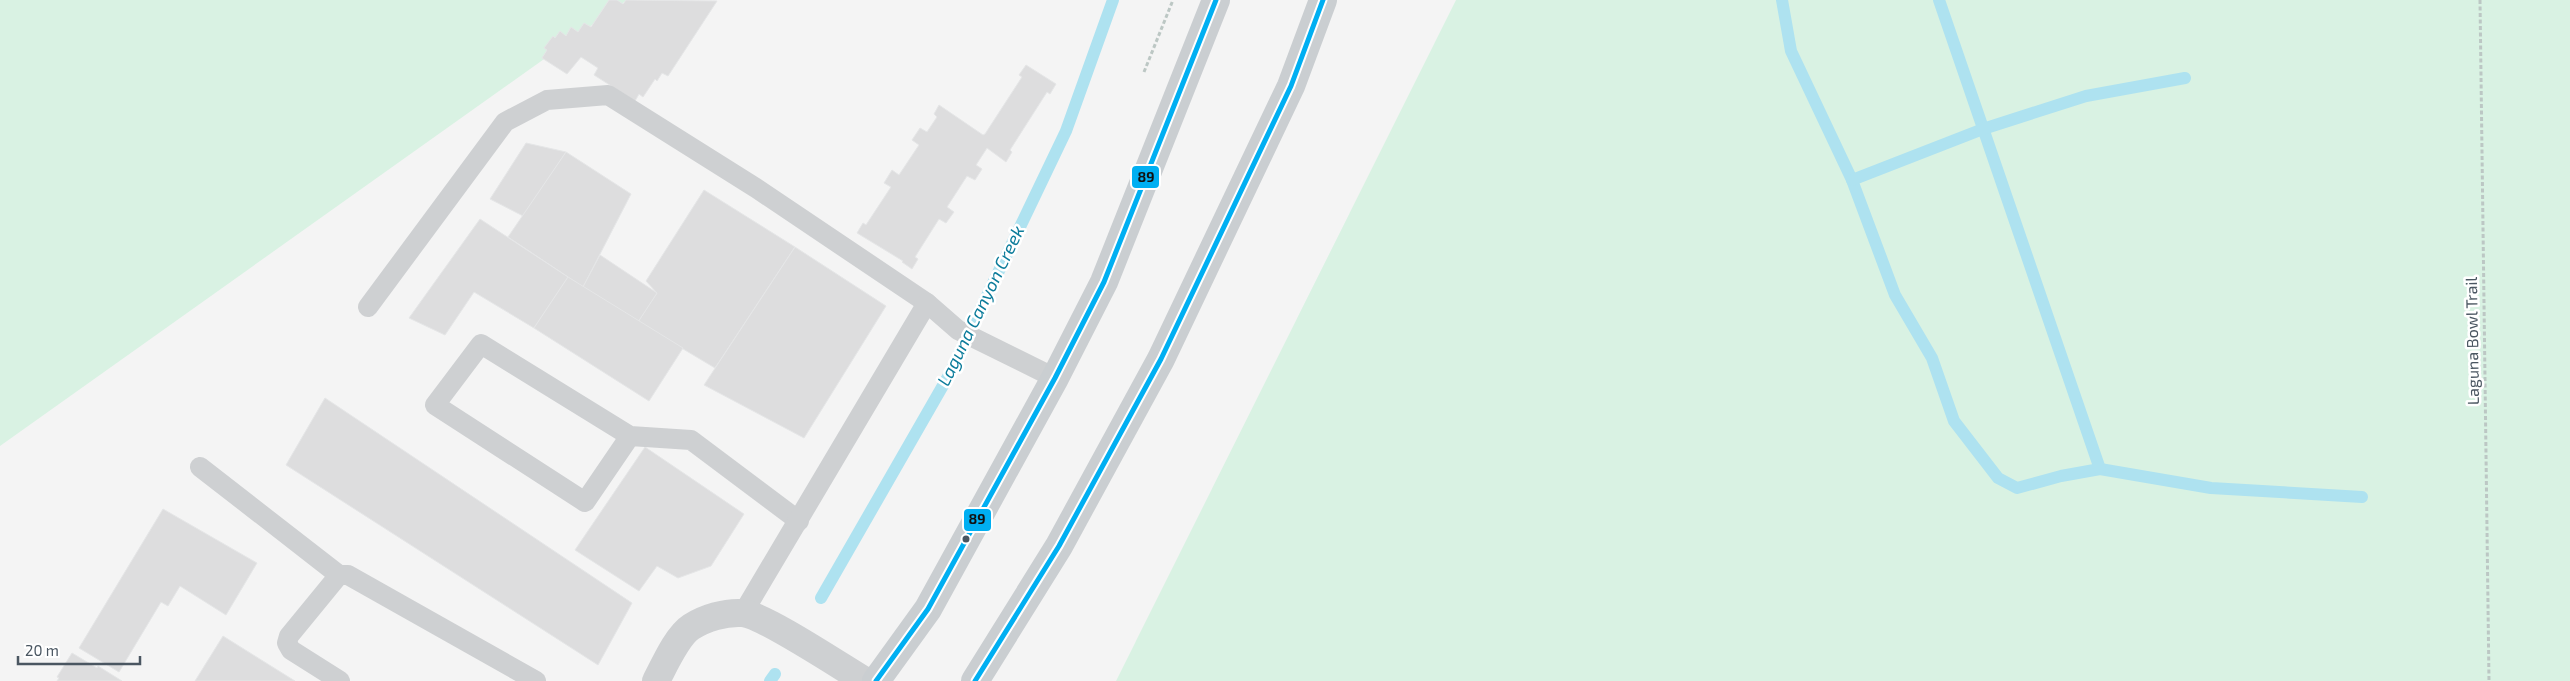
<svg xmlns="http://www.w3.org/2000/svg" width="2570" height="681" font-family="'Exo 2',sans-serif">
<rect width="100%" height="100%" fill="#f4f4f4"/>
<g fill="#d9f2e3">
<polygon points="0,0 627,0 0,446"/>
<polygon points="1456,0 2570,0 2570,681 1116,681"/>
</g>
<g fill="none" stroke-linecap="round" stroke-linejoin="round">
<g stroke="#aee2f0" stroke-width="12">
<polyline points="1782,0 1791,51 1852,180 1895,295 1932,358 1954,421 1998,478 2017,488 2061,476 2100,469 2211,488 2362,497"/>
<polyline points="1939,0 2100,469"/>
<polyline points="1852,180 1983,129 2086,96 2185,78"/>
<polyline points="821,598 949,375 1066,131 1113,0"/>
<polyline points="770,681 775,674"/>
</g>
</g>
<g fill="#ddddde" stroke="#e5e6e7">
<polygon points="609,0 617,0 623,4 626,0 717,1 668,76 662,73 657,81 655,79 643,97 639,94 635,101 594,75 598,68 581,57 567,74 542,58 547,50 544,48 553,36 555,38 560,31 566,36 571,27 578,32 584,23 591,27"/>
<polygon points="1026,65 1056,84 1050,94 1047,92 1010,150 1012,152 1006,162 987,148 976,165 982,169 975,180 967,176 947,207 954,212 946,223 939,219 915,257 918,259 912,269 902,262 903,261 857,233 863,223 866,225 891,187 884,183 892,170 899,175 919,145 912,140 920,128 927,132 937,117 934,114 939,105 983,135 985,134 1022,77 1019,75"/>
<polygon points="526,143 566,152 523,216 490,199"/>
<polygon points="566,152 631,194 583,287 508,237"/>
<polygon points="704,190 795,247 715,368 638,322 657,293 646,281"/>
<polygon points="480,219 568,277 534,328 474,292 445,335 409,318"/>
<polygon points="795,247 886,306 804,438 704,385"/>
<polygon points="600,255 657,293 638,322 583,287"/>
<polygon points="568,277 683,348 649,401 534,328"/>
<polygon points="325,398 632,603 598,665 286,465"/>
<polygon points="645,447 744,514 711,566 678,578 657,566 639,591 575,550"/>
<polygon points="163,509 257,563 226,615 180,586 168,606 161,602 119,672 79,648"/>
<polygon points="223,636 295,681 195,681"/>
<polygon points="72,653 97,668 98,666 122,681 57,681 59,678 57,677"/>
</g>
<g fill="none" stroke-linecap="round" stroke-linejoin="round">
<g stroke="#bcc7c4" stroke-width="3" stroke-dasharray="4 2.5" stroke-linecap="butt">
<polyline points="2480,0 2489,681"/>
<polyline points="1144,72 1173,0"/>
</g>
<g stroke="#ced0d2" stroke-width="20">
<polyline points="368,307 505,122 547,100 608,95 756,188 927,303"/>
<polyline points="630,436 585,502 435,405 481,344 630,436 691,440 799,521"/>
<polyline points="200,467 339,575"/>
<polyline points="743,613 927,303 958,330 1055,378"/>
<polyline points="340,681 291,650 287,643 289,636 339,575 348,575 536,681"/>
</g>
<path stroke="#ced0d2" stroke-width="28" d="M656 681C664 666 677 636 691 627 705 618 725 612 742 613 762 614 843 668 865 681"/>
<g stroke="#caced1" stroke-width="28">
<polyline points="876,681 928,609 1055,378 1104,282 1216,0"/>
<polyline points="975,681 1059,546 1161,359 1291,86 1323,0"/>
</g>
<g stroke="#fff" stroke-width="9">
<g id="bus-1">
<polyline points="876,681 928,609 1055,378 1104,282 1216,0"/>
<polyline points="975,681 1059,546 1161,359 1291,86 1323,0"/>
</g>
</g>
<use href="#bus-1" stroke="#00aff2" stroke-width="5"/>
</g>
<circle fill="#4a5661" stroke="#fff" stroke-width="2" cx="966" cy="539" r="4.5"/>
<g text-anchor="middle" stroke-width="5" stroke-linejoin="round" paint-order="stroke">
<g font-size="16" fill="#4a5661" stroke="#fff">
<text transform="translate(2472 341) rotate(-91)" y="6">Laguna Bowl Trail</text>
</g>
<g font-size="18" font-style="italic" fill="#0c7c9b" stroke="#fff">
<text transform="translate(981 306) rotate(-64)" y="6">Laguna Canyon Creek</text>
</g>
</g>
<g stroke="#fff" stroke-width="2">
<rect x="1131" y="165" width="29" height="24" rx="5" fill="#00aff2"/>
<rect x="963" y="508" width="29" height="24" rx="5" fill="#00aff2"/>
</g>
<g font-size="14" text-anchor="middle" font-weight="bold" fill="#111">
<text x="1146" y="182">89</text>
<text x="977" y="524">89</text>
</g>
<path d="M18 656v8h122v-8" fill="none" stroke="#4a5661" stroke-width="2.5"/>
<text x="25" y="656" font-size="15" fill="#4a5661" stroke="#ffffff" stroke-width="4" paint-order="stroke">20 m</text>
</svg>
